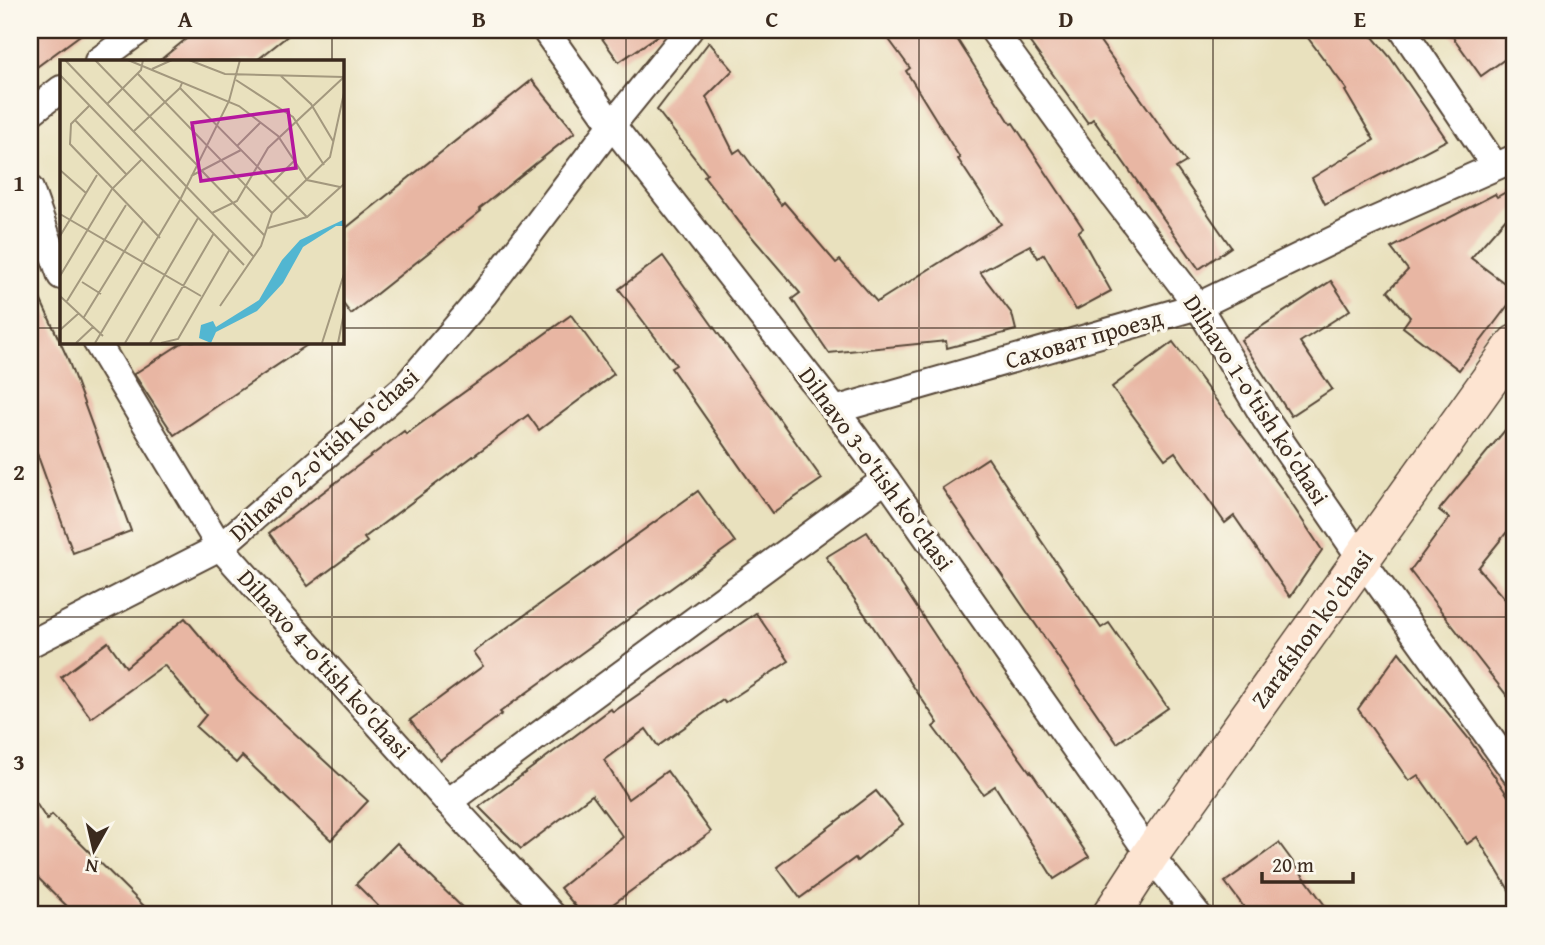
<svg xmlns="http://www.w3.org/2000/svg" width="1545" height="945" font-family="'Gentium Book Plus',serif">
<rect width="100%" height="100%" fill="#fbf7ec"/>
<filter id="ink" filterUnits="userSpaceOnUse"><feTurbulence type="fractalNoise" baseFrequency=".0143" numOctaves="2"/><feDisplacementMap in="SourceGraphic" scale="14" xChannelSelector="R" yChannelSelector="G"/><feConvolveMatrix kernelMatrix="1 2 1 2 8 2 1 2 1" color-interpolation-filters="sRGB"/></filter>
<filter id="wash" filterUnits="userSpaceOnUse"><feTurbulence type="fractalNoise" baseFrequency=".00686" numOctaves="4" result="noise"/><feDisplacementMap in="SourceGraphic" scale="28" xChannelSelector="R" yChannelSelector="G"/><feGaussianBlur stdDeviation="1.57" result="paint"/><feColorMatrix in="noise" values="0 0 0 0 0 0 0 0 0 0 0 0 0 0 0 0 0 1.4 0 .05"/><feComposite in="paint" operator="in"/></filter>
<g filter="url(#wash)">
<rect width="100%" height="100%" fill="#e9e1be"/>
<g id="blocks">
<g fill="#e8b6a3">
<polygon points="30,30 87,30 30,72"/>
<polygon points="197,30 295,30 256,61 159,61"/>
<polygon points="596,30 666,30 619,62"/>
<polygon points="882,30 948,30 955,40 957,39 1011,124 1013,123 1083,228 1078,232 1111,291 1076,310 1044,254 1038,258 1030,245 980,272 1012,314 1016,330 947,348 946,341 829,353 792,299 800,293 740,223 704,176 707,174 657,110 709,42 733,70 706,97 734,153 740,149 781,205 784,202 836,263 840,260 877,302 1001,224 958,159 960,158 906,71 910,68"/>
<polygon points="1021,30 1092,30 1186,162 1176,168 1231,247 1199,269 1093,119 1088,123"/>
<polygon points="1302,30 1367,30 1390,57 1447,140 1325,204 1312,178 1374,140 1345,91 1347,90"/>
<polygon points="1448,30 1515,30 1515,52 1481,76"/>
<polygon points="532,80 575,132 479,209 481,211 351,314 341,301 341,232"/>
<polygon points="1515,187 1515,208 1471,258 1515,291 1515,296 1459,370 1403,327 1410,317 1388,291 1408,270 1391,248 1495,194 1497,197"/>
<polygon points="663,256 822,479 772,513 671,368 676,365 619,289"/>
<polygon points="30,277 67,357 131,531 73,553 30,434"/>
<polygon points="1331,281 1350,310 1300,342 1332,389 1291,416 1241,340"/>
<polygon points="571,315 614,374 539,430 528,415 364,538 367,542 308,586 269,533 404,431 406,434"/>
<polygon points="185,341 313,341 174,435 134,374"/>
<polygon points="1173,342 1281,488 1322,550 1290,597 1234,516 1225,523 1175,452 1165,459 1112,387"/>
<polygon points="1515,418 1515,522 1478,568 1515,611 1515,706 1410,571 1449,518 1439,510"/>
<polygon points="988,458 1039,535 1038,536 1101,628 1109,623 1168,708 1117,743 942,488"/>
<polygon points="698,491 735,542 500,712 502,714 440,760 410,720 483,666 473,652"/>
<polygon points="867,532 975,696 1030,772 1031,771 1089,857 1054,879 995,786 983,794 933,727 938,723 826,557"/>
<polygon points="756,613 789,661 725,703 723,700 658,746 646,729 604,760 628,799 667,771 711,832 598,915 583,915 560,888 623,837 592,795 521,849 479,807 611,709 613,712"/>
<polygon points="185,618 238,681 368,801 331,840 242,756 236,763 196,727 206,715 164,665 91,718 61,677 108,642 126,667"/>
<polygon points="1399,652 1469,739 1515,806 1515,900 1477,837 1467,844 1418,775 1409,781 1358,709"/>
<polygon points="876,791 903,824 857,861 855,858 800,898 777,867"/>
<polygon points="30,794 47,820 52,815 153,915 76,915 30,870"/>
<polygon points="397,843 425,871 470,915 387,915 356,884"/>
<polygon points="1279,843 1332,915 1250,915 1225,882"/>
</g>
</g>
</g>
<g filter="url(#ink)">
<use href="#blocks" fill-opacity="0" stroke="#554536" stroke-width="2"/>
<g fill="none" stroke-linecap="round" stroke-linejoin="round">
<g stroke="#554536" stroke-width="30">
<g id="street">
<polyline points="545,30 612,125 835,410 886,479 1150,855 1198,915"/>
<polyline points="993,30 1107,187 1198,306 1266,420 1362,560 1515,773"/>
<polyline points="1403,30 1495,166"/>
<polyline points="98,61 140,30"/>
<polyline points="30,113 61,89"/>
<polyline points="30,189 61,276"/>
<polyline points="96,341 220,547 448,802 552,915"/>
<polyline points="835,410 1198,306 1366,224 1515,158"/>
<polyline points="30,644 220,547 406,386 485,293 612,125 689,30"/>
<polyline points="448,802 886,479"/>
</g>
</g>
<g stroke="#554536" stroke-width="40">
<polyline id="secondary" points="1111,915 1150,855 1515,344"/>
</g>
<use href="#street" stroke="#fff" stroke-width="26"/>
<use href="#secondary" stroke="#fde4d1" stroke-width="37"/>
</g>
</g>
<path fill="none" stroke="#3b2a1e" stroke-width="2" stroke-opacity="0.55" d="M332 30V61M626 30V915M919 30V915M1213 30V915M30 328H61M341 328H1515M332 341V915M30 617H1515"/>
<g text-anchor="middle" stroke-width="7" stroke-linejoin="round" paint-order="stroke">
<g font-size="24" fill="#3b2a1e" stroke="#fbf7ec">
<text transform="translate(1084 339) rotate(-16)" y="8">Саховат проезд</text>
<text transform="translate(1256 400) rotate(57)" y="8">Dilnavo 1-o'tish ko'chasi</text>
<text transform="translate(324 455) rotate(-42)" y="8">Dilnavo 2-o'tish ko'chasi</text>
<text transform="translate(876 469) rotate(54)" y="8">Dilnavo 3-o'tish ko'chasi</text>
<text transform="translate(1312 629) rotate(-54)" y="8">Zarafshon ko'chasi</text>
<text transform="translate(324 664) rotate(48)" y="8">Dilnavo 4-o'tish ko'chasi</text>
</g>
</g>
<g transform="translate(60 60)">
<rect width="284" height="284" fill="#e9e1be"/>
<path d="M283 160V166H276L243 187 223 223 197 251 156 272 151 283 139 278 141 265 153 261 156 267 199 240 222 200 240 180Z" fill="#52b6d1"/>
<path fill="none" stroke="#a3987e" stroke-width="2" d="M5 0 193 196M35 0 137 105M68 0 179 46 218 76 247 120 280 127M129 0 165 14 284 17M92 9 112 0M77 13 212 153M0 15 184 205M221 16 251 44 273 81M176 20 233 57 264 105M122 23 120 28 247 157M47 44 81 10 83 0M30 45 11 64 10 84 100 178M15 60 66 114M74 71 120 28M177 86 201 62M0 110 26 133M142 111 204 175M131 116 181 90M213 122 235 100M152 153 177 141 208 88 284 17M0 154 141 236M208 168 247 157 284 124M0 176 37 115M0 216 52 129 82 99M22 222 41 234M0 236 43 276M7 241 66 145M160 246 201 186 212 153 270 97 284 33M24 257 83 161M0 270 19 253M16 283 33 267M35 283 120 140 169 41 180 0M65 283 138 158M90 283 154 173M101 283 118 279 170 189M262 283 284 214M278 283 284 253"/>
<path fill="#b5179e" fill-opacity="0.15" stroke="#b5179e" stroke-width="3.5" d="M228 50 236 108 141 121 132 63Z"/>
<rect width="284" height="284" fill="none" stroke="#3b2a1e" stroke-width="3.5"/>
</g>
<rect width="1545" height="945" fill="none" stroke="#fbf7ec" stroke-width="77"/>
<g transform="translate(94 850) rotate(188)" stroke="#fbf7ec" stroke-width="5" paint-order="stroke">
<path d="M0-5L12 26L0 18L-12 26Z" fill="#3b2a1e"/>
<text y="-10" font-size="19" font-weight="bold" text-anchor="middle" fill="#3b2a1e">N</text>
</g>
<path d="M1262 872v10h91v-10" fill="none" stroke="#3b2a1e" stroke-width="3.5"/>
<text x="1272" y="872" font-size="21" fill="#3b2a1e" stroke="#fbf7ec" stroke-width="5" paint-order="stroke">20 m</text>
<rect x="38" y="38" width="1468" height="868" fill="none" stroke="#3b2a1e" stroke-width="2.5"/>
<g font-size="23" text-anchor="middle" font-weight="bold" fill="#3b2a1e">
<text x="185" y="27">A</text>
<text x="479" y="27">B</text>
<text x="772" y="27">C</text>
<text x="1066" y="27">D</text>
<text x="1360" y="27">E</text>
<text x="19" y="191">1</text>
<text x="19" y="480">2</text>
<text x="19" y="770">3</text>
</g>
</svg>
